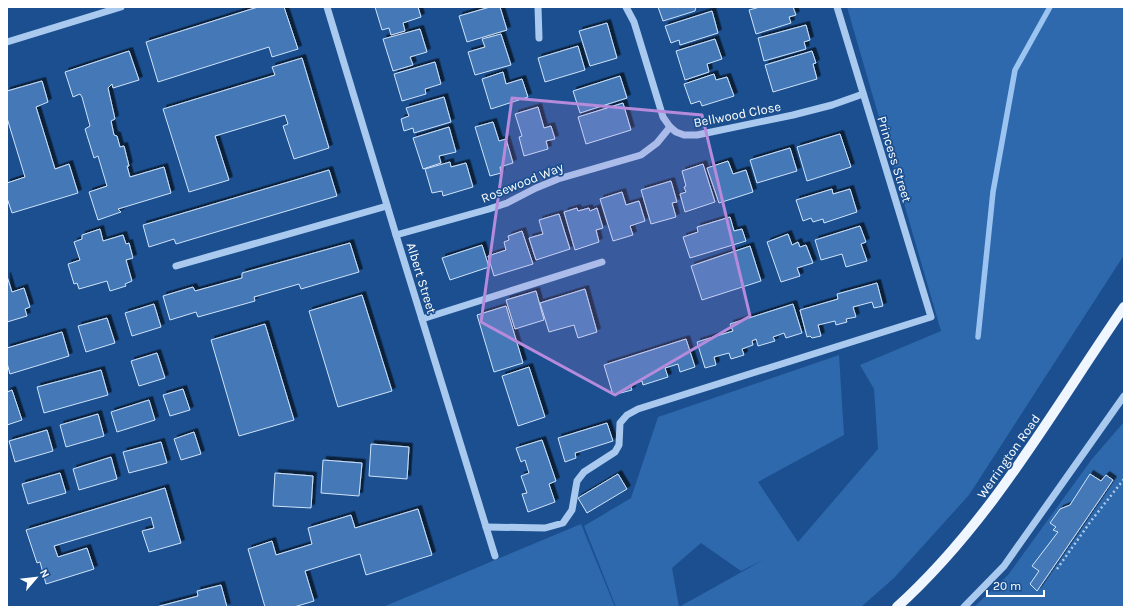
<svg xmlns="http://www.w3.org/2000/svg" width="1131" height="614" font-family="Karla,sans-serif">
<defs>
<filter id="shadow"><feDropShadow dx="3.5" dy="-3.5" stdDeviation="0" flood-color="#0009"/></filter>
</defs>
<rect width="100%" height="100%" fill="#1b4f8f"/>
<g fill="#2e69ad" fill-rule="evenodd">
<path d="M847 7H1124V255L969 495 894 578 861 607H616L584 526 631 498 658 417 839 355 844 435 758 482 798 542 878 449 874 389 860 365 941 331ZM701 543 741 571 765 559 679 607 672 568Z"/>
<polygon points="1124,422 1124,607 974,607 1008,575 1092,459"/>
<polygon points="581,524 615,607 383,607"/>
</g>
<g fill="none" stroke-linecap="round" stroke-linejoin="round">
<polyline stroke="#9cc4f0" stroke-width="5.5" points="978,337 993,192 1015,70 1050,7"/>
</g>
<g fill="#4478b7" stroke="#cfe3fa" filter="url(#shadow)">
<polygon points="258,7 284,7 298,49 272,57 269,47 158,82 146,42"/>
<polygon points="375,7 418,7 421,17 403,23 405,31 391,35 389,28 382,30"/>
<polygon points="490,7 500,7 507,30 467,42 459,16"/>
<polygon points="658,7 696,7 695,11 663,21"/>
<polygon points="760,7 793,7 796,15 789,17 791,23 756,34 749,10"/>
<polygon points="712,11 718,33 680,45 679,40 671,43 665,26"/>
<polygon points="607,23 617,58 590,66 579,31"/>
<polygon points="806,25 810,40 804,42 806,49 764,61 758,38"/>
<polygon points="420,29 427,52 410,57 413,65 393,71 383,39"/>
<polygon points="501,34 511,65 475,75 468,52 485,47 482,39"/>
<polygon points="715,39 722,59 707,64 709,72 685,80 676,51"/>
<polygon points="578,46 585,70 545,82 538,58"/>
<polygon points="129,51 139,80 113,88 112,84 108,88 115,119 111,121 114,135 117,136 120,147 124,146 129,166 127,166 130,177 164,167 171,193 118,209 121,212 98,220 89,192 107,186 98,156 94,158 85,129 90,126 82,97 80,94 73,97 65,72"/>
<polygon points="812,51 816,63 813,64 817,79 773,92 765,65"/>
<polygon points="302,58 329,148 294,159 283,126 288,124 285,115 215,136 229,180 189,192 163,109 275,75 272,67"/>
<polygon points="435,62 441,84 425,89 426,94 402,101 394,74"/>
<polygon points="503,72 506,84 522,79 528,97 491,109 482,79"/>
<polygon points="714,74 716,80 727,77 734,96 702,106 700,101 691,104 684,84"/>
<polygon points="620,76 627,98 580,113 573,91"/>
<polygon points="42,81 48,102 36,107 55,169 69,164 78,193 12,213 7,198 7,183 25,177 7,118 7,91"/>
<polygon points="444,97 451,122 414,133 413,128 404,131 401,119 409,116 406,108"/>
<polygon points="623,103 631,130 586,144 578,117"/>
<polygon points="538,107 544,128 551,126 555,139 546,141 548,149 524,156 519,137 522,136 515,114"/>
<polygon points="493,122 499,141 506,139 513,163 500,167 501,173 490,176 475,127"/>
<polygon points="449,127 456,152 439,156 441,163 423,169 413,138"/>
<polygon points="840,134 851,167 807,181 797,147"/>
<polygon points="790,148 797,171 757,183 750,160"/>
<polygon points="728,161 733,174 746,170 753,192 719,203 707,168"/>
<polygon points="450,162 451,167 466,163 473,187 443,196 442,191 432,193 425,169"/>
<polygon points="703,164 715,202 685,212 680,194 686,192 684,187 686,186 682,171"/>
<polygon points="329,170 337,196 176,244 174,239 149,247 143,225"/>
<polygon points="671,181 677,202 672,203 676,217 651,224 641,190"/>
<polygon points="832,189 833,194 850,189 857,212 824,223 823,219 813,222 811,218 803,221 796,200"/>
<polygon points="622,192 626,205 639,201 645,221 630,226 633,235 613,241 600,199"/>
<polygon points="577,208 578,211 589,208 590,211 597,208 603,228 596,230 599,242 575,250 564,212"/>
<polygon points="559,214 570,249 536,260 529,238 543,234 539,220"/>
<polygon points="730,217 734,231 742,229 746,241 690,258 683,237 698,232 697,227"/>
<polygon points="860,226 866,242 861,244 867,261 846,267 842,254 821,260 815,240"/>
<polygon points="100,229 103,241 123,235 126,244 129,243 133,258 126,260 132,281 125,284 126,286 110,291 107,281 79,289 77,283 74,284 68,264 80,260 74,242 82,239 82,235"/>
<polygon points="522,231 533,264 494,276 488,256 506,250 504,242 509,240 508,236"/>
<polygon points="788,234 792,245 798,242 800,247 806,245 813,263 797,268 800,276 781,282 767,242"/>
<polygon points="350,243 359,272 301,289 299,284 254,297 255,301 198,317 196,312 170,320 163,296 193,287 195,291 242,278 242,273"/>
<polygon points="482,245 489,267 450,280 442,258"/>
<polygon points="750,246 761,281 702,300 691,266"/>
<polygon points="7,276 12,292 24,288 30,307 25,309 27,316 7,322"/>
<polygon points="877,283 883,306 874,308 872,302 853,307 856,317 846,319 847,322 836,325 835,321 818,325 821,336 812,338 810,336 807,337 800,310 838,299 837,294"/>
<polygon points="585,289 597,332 578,338 574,325 549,332 540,303"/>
<polygon points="536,291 544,320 515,329 506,300"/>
<polygon points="362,295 392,391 338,407 309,311"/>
<polygon points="154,304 161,327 132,336 125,313"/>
<polygon points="793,304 802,333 786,338 784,333 773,337 775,341 758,346 756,339 752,341 753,345 742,349 744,355 731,359 729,353 714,357 716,365 705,368 697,342 733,331 730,324"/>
<polygon points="506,306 523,363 494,372 477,315"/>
<polygon points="107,318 115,343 86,352 78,326"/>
<polygon points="265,324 294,420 239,436 211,340"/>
<polygon points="62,332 69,356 10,374 7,363 7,348"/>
<polygon points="686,339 695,367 680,372 678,364 665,368 668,377 643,385 642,381 630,385 632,390 613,395 604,365"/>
<polygon points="157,353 165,378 139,386 131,361"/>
<polygon points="529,367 545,417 518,426 502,376"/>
<polygon points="101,370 108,395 44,413 37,387"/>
<polygon points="183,389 190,410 170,416 163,395"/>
<polygon points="12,390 22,420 7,425 7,392"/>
<polygon points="149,400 155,420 117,432 111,412"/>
<polygon points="98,414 104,436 66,447 60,425"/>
<polygon points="607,423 613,441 575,453 576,458 565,462 558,438"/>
<polygon points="47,430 53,451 15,462 9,441"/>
<polygon points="194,432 201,454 181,460 174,439"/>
<polygon points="542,440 556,481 549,484 555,502 528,512 522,494 527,493 521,476 529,473 525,460 521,462 516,448"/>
<polygon points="161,442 167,463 129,473 123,452"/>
<polygon points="371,444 409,447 407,479 369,476"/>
<polygon points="111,457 117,479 79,490 73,469"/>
<polygon points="323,460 362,463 359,496 321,493"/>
<polygon points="60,473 66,493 28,504 22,484"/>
<polygon points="275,473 313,476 311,508 273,506"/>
<polygon points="618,474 627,489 587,513 578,498"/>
<polygon points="1090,474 1101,481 1106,475 1113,480 1037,591 1030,584 1039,571 1032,566 1058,532 1053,530 1056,527 1050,523 1060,509 1070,505"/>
<polygon points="165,488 181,543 149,552 142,531 154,528 151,517 54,546 58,557 87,548 94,569 46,584 40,562 37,563 26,530"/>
<polygon points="418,509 432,555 366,575 360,554 305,571 314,601 294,607 265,607 248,549 272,541 276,555 312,544 308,528 351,515 355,528"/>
<polygon points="221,585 227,607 156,607 198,596 197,591"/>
</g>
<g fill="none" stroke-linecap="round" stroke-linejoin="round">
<polyline stroke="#a9c9ee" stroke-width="2.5" stroke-dasharray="2 3" stroke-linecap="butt" points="1057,569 1091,521 1124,479"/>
<g stroke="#a9c9ee" stroke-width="7">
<polyline points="327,7 396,235 495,556"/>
<polyline points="538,7 539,38"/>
<polyline points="626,7 634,22 663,117 670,127 676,132 684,135 697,135 793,115 832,105 863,94"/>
<polyline points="7,42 121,7"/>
<polyline points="396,235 489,209 507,203 536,188 558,179 641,155 657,143 670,127"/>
<polyline points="176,266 387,206"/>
<polyline points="422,319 602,262"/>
<polyline points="486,527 545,528 563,523 572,510 577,481 584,472 615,452 619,445 620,423 627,415 638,409 931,317 837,7"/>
<polyline points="964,607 1004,566 1124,396"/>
</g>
<path stroke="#f0f6ff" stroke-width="10" d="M897 607C991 522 1053 410 1124 307"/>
</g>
<path fill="#b68bdc" fill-opacity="0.2" stroke="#b68bdc" stroke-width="3" stroke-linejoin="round" d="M512 98 702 115 750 316 615 395 481 322Z"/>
<g text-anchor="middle" stroke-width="3.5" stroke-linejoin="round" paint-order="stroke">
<g font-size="13" fill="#fff" stroke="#1b4f8f">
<text transform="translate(737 114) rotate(-11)" y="5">Bellwood Close</text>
<text transform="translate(895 159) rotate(73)" y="5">Princess Street</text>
<text transform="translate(522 182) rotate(-22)" y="5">Rosewood Way</text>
<text transform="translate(422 278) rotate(73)" y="5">Albert Street</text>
<text transform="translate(1008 456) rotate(-55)" y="5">Werrington Road</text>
</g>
</g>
<rect width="1131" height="614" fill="none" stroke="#ffffff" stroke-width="16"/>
<g transform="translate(36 578) rotate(62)" stroke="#1b4f8f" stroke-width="3" paint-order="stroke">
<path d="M0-3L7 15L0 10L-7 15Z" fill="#ffffff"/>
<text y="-6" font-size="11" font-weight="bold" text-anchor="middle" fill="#ffffff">N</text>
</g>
<path d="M987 590v6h57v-6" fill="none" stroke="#ffffff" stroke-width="2"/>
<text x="993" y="590" font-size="12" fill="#ffffff" stroke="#1b4f8f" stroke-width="3" paint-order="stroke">20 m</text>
</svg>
